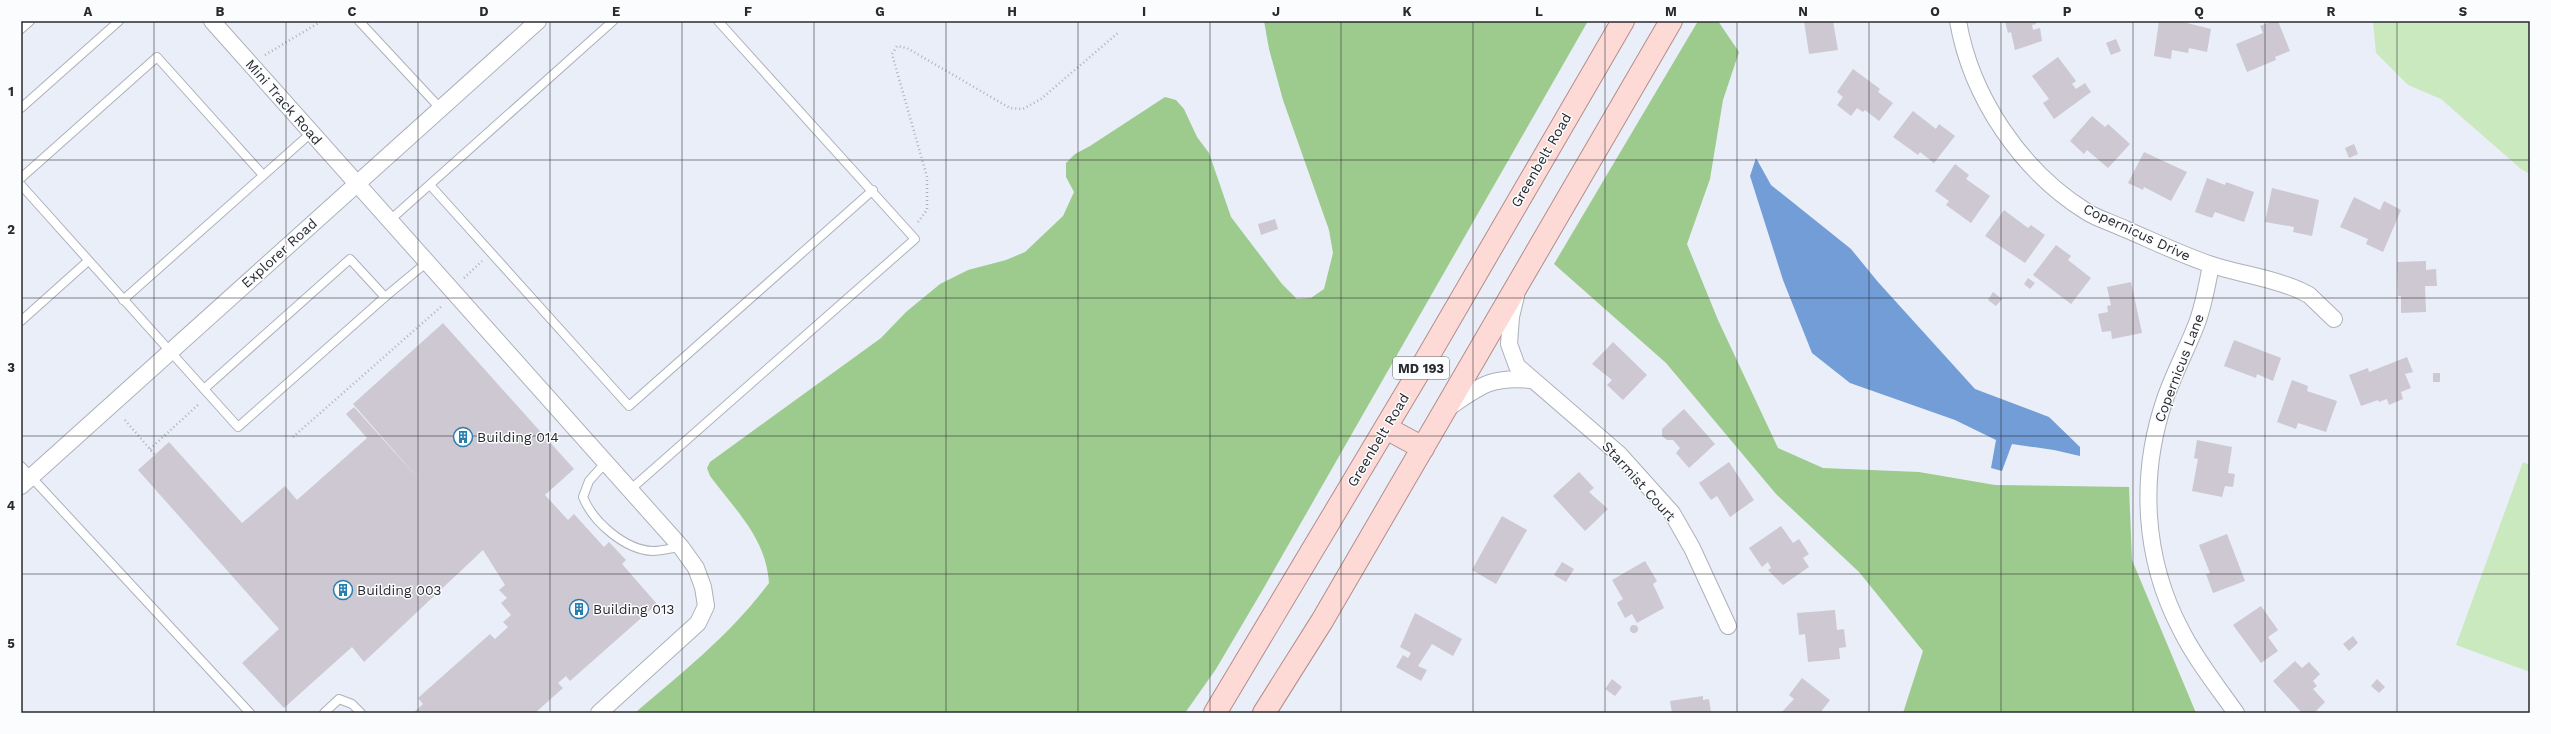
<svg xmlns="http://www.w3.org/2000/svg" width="2551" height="734" font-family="'Work Sans',sans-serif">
<rect width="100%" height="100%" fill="#eaeef9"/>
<g fill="#cae9bf">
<polygon points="2373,21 2530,21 2530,174 2521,169 2441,99 2408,85 2376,53"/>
<polygon points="2523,462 2530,465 2530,672 2456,645"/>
</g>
<g fill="#9dcb8d">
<path d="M1264 21H1588L1262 591 1216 669 1185 713H635C683 672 731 634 769 583 766 538 736 511 710 476L707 468 710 462 881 338 906 312 940 284 968 270 1006 260 1025 252 1063 216 1074 192 1066 177V163L1075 154 1090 146 1165 97 1176 100 1184 109 1197 137 1209 153 1231 217 1282 284 1297 299 1311 298 1324 289 1333 253 1329 230 1283 100 1269 49Z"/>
<polygon points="1698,21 1718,21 1739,52 1723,100 1710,179 1687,244 1718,320 1778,448 1823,468 1919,472 1995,485 2129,487 2132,560 2196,713 1903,713 1923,651 1859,572 1776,494 1666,363 1554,264"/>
</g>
<polygon fill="#729dd7" points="1756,158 1771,185 1851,249 1878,282 1975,389 2049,417 2080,447 2080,456 2054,450 2012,444 2002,471 1991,468 1996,440 1955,420 1850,383 1812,353 1783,280 1750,176"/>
<g fill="#cdc8d2">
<polygon points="1804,21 1833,21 1838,50 1809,54"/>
<polygon points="2005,21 2035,21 2036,24 2032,25 2033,30 2040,28 2042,41 2015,50 2011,32 2008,33"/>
<polygon points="2159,21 2179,21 2211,29 2207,52 2189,48 2188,53 2172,50 2171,59 2154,56"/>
<polygon points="2273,21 2278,21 2290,51 2275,57 2276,60 2247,72 2236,44 2263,33 2260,26"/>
<polygon points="2116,39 2121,51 2111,55 2106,43"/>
<polygon points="2058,57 2076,81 2072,84 2076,89 2085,83 2091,92 2054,119 2043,103 2049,99 2032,76"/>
<polygon points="1853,69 1880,89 1878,92 1893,103 1879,121 1865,110 1863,112 1857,108 1851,116 1837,105 1843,97 1837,92"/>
<polygon points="1913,111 1936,129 1939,124 1955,136 1934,163 1920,152 1918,155 1893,137"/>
<polygon points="2092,116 2105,127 2108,124 2130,144 2108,168 2087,150 2084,154 2070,141"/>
<polygon points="2354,144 2358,154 2349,158 2345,148"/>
<polygon points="2144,152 2187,172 2171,201 2144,187 2143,190 2128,183"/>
<polygon points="1955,164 1969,175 1966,179 1990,196 1971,223 1946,205 1949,201 1935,191"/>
<polygon points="2207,178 2225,185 2226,182 2254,192 2244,222 2215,212 2212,218 2195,212"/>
<polygon points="2272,188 2319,200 2312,236 2293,232 2294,227 2265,222"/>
<polygon points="2354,197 2380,210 2384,201 2401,210 2383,252 2366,244 2368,239 2340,227"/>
<polygon points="2004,210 2028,228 2031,225 2045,235 2025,263 1985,236"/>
<polygon points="1275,219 1278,229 1261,235 1258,224"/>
<polygon points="2056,245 2071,256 2068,260 2091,278 2071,304 2033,275"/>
<polygon points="2426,261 2426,270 2436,269 2437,286 2425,286 2426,312 2401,313 2401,296 2398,296 2397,262"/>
<polygon points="2028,278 2035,283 2030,289 2024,284"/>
<polygon points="2131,282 2142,333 2112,339 2111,331 2102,332 2098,314 2108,312 2107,306 2111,305 2107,287"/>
<polygon points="1993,292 2002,299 1996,306 1988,300"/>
<polygon points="443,323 574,469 545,495 568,520 574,514 604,547 609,542 626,560 622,564 657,604 570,681 566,676 558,683 563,688 535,713 413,713 423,704 418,698 490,634 495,639 508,627 503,622 511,615 501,603 507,598 499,590 505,585 483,550 364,662 352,647 284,708 242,663 279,629 138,470 169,442 242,523 285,486 297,500 367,438 346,414 354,407 424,485 353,404"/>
<polygon points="2234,340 2281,358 2273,381 2257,374 2256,378 2224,366"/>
<polygon points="1613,342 1647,375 1623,400 1607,385 1612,380 1592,364"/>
<polygon points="2407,357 2413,372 2405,374 2411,388 2401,392 2403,399 2389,405 2387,399 2379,402 2378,400 2361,406 2349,375 2368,368 2369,372"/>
<rect x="2433" y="373" width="7" height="9"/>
<polygon points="2292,380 2308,386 2307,391 2337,401 2326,432 2298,423 2296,429 2277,422"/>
<polygon points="1684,409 1715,444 1689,468 1676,453 1680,448 1673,440 1667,440 1662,436 1662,429"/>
<polygon points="2197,440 2232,447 2228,473 2235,474 2233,487 2225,486 2222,497 2192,491 2198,459 2194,458"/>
<polygon points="1729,462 1754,500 1730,517 1717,496 1711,500 1699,483"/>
<polygon points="1579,472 1594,488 1589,492 1608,509 1585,531 1553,496"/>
<polygon points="1502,516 1527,530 1496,584 1472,570"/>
<polygon points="1781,526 1793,543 1799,539 1809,554 1803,558 1809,567 1783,585 1768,570 1771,568 1768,562 1762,567 1749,548"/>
<polygon points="2227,534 2245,581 2213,593 2206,574 2210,573 2199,545"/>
<polygon points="1645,561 1657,581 1653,584 1664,608 1637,623 1632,614 1625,618 1617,603 1623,599 1612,580"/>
<polygon points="1562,562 1574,569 1566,582 1554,575"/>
<polygon points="2261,606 2278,630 2268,637 2278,651 2261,663 2233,625"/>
<polygon points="1835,610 1837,630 1844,629 1846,647 1839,648 1840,659 1808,662 1805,634 1799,635 1797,613"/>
<polygon points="1415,613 1462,639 1453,656 1432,644 1418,666 1427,670 1421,681 1396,667 1403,655 1408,658 1411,653 1400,647"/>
<circle cx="1634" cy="629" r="4"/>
<polygon points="2353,636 2358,643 2349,651 2343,644"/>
<polygon points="2295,661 2302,668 2309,662 2320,674 2313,681 2317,686 2313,689 2325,702 2314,713 2302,713 2273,681"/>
<polygon points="1802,678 1830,700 1820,713 1781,713 1794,699 1789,695"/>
<polygon points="1612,679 1622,687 1615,696 1605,689"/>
<polygon points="2377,679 2385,687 2379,693 2371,686"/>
<polygon points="1703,696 1703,700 1709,699 1711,713 1672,713 1670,701"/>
</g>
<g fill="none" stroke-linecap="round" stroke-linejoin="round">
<g stroke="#acb1ba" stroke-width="10">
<g id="service">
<polyline points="359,21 440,108"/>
<polyline points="21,29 30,21"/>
<polyline points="21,108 119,21"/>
<polyline points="21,178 157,57 263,175"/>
<polyline points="21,185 238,427 385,297 426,263"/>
<polyline points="430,185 629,406 873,190"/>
<polyline points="389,221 613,21"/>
<polyline points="123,300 311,133"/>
<polyline points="21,321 88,261"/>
<polyline points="204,389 350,259 385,297"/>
<path d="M606 462 589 481 583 497C593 522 625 550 653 551 662 551 672 548 680 547"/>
<polyline points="21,466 250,713"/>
<polyline points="631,489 915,239 718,21"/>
<polyline points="324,713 339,699 352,704 361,713"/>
</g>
</g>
<g stroke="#acb1ba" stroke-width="18">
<g id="minor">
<polyline points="212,21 681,547 696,568 703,587 706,606 698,623 599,713"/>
<path d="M1958 21C1971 97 2021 171 2087 212 2098 219 2113 223 2125 229 2153 241 2180 254 2209 264 2238 274 2270 277 2299 290L2309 295 2334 319"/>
<path d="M2211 265C2207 285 2204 304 2197 323 2187 349 2174 373 2165 399 2139 475 2143 558 2181 630 2196 660 2217 686 2236 713"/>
<polyline points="1516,296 1511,317 1509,344 1517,366 1619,454 1672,513 1692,548 1728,626"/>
<path d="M1448 408C1480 386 1491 376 1531 380"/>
<polyline points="21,486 538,21"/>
</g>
</g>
<g stroke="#b28d8a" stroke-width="24">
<g id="primary">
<polyline points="1386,428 1423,448"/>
<polyline points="1215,713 1423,365 1623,21"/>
<polyline points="1264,713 1322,621 1671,21"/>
</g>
</g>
<g stroke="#aeb1ba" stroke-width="2.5" stroke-dasharray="1 3" stroke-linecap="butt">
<polyline points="265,55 320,22"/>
<polyline points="918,222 927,210 927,177 892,54 897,46 907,48 1010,108 1023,109 1041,99 1119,32"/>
<polyline points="464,278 482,261"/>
<polyline points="125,420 155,455"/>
<polyline points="293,437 443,305"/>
<polyline points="150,449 199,404"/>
</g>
<use href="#service" stroke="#fff" stroke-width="8"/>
<use href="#minor" stroke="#fff" stroke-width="16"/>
<use href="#primary" stroke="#fedad6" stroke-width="22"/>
</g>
<path fill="none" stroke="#282a2e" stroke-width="1" stroke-opacity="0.55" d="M154 21V713M286 21V713M418 21V713M550 21V713M682 21V713M814 21V713M946 21V713M1078 21V713M1210 21V713M1341 21V713M1473 21V713M1605 21V713M1737 21V713M1869 21V713M2001 21V713M2133 21V713M2265 21V713M2397 21V713M21 160H2530M21 298H2530M21 436H2530M21 574H2530"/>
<defs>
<g id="building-ring" transform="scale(1)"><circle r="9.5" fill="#fbfcfe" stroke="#297eae" stroke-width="1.5"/><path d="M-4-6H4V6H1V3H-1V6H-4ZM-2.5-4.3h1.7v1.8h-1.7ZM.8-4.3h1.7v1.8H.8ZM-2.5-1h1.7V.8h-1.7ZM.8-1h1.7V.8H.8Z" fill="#297eae"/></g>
</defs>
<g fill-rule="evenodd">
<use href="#building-ring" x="463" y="437"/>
<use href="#building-ring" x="343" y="590"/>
<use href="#building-ring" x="579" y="609"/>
</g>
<g text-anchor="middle" stroke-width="3" stroke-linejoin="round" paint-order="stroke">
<rect fill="#fbfcfe" stroke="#67696c" stroke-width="1" x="1393" y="357" width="56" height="22" rx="3"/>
<g font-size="13" font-weight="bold" fill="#282a2e">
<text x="1421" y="373">MD 193</text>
</g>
<g font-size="14" fill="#282a2e" stroke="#fbfcfe">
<text transform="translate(284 102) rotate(49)" y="5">Mini Track Road</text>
<text transform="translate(1541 160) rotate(-60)" y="5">Greenbelt Road</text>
<text transform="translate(2137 232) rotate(25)" y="5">Copernicus Drive</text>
<text transform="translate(279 253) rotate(-42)" y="5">Explorer Road</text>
<text transform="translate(2179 368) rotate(-69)" y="5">Copernicus Lane</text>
<text transform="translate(1378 440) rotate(-59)" y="5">Greenbelt Road</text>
<text transform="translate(1639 481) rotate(48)" y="5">Starmist Court</text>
</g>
<g font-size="14" fill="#282a2e" stroke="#fbfcfe" text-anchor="start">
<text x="477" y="442">Building 014</text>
<text x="357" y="595">Building 003</text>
<text x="593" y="614">Building 013</text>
</g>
</g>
<rect width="2551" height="734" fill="none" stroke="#fbfcfe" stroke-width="44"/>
<rect x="22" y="22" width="2507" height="690" fill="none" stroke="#282a2e" stroke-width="1.5"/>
<g font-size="13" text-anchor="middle" font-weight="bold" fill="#282a2e">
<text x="88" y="16">A</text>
<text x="220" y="16">B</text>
<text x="352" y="16">C</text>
<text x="484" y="16">D</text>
<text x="616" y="16">E</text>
<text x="748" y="16">F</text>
<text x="880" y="16">G</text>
<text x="1012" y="16">H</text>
<text x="1144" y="16">I</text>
<text x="1276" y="16">J</text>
<text x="1407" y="16">K</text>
<text x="1539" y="16">L</text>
<text x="1671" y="16">M</text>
<text x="1803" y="16">N</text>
<text x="1935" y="16">O</text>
<text x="2067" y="16">P</text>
<text x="2199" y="16">Q</text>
<text x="2331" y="16">R</text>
<text x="2463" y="16">S</text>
<text x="11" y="96">1</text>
<text x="11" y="234">2</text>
<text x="11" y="372">3</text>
<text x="11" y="510">4</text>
<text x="11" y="648">5</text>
</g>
</svg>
